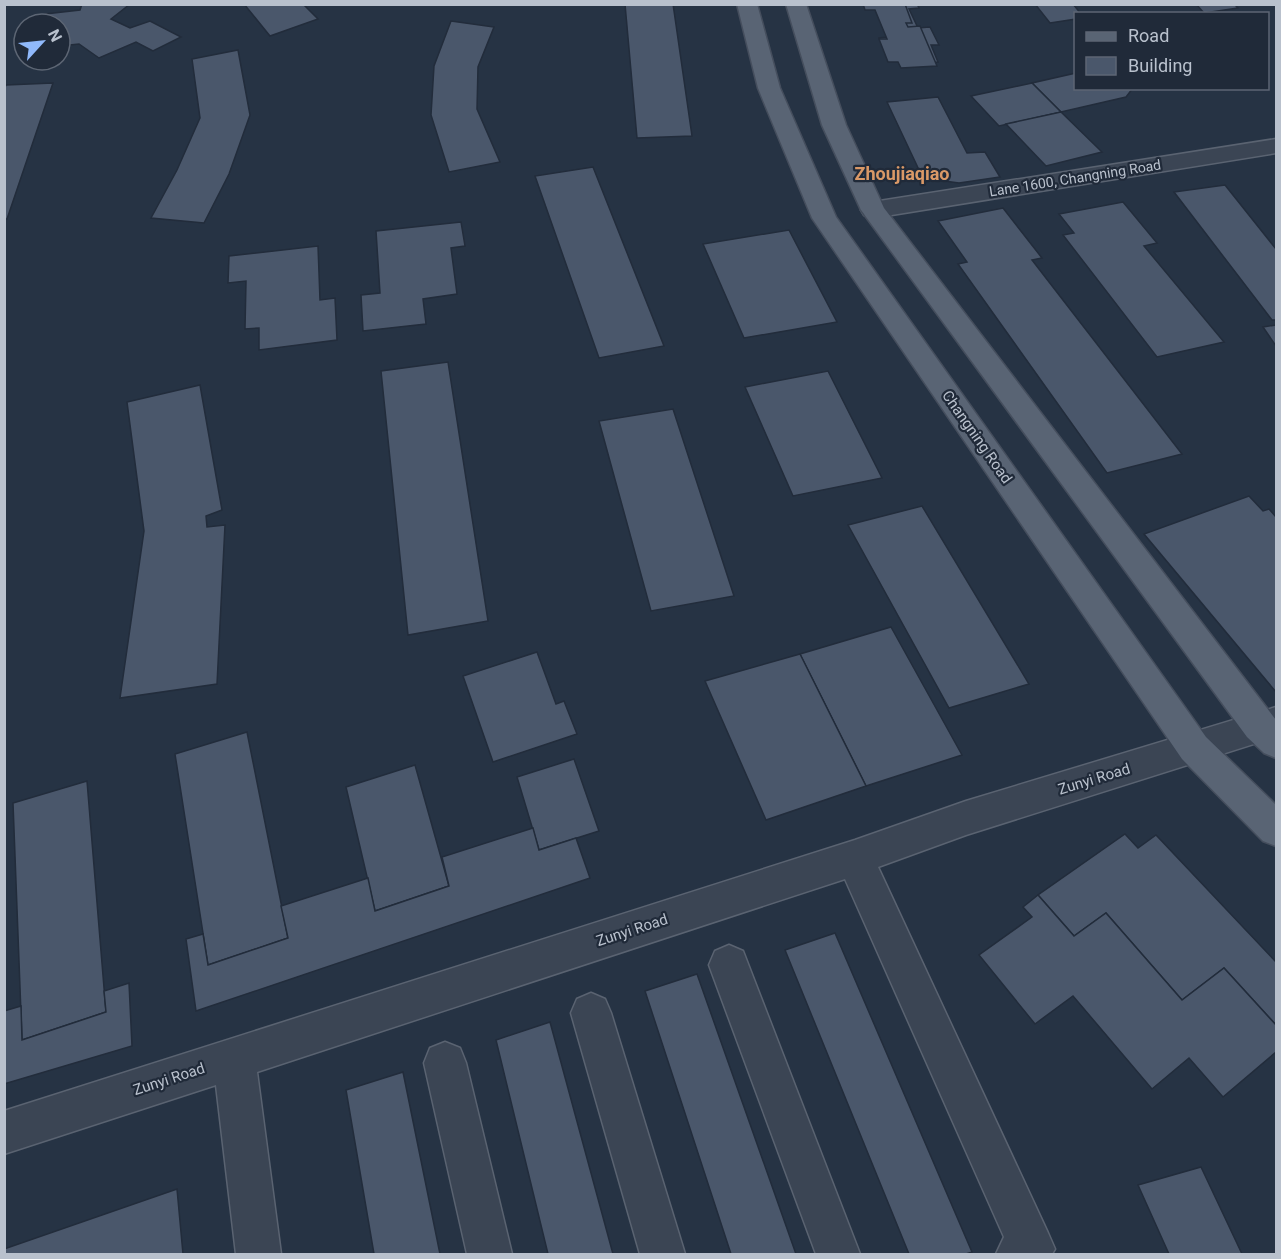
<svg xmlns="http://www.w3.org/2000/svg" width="1281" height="1259" font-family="Roboto,sans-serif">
<rect width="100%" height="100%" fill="#263344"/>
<g fill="#4a576b" stroke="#222c3b" stroke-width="1.5">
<polygon points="82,4 130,4 111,19 130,28 150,21 181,37 153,51 136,42 99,58 79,44 60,46 60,24 29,24 31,19 45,14 80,10"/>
<polygon points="244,4 303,4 318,19 270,36"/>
<polygon points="625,4 673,4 692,136 637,138"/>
<polygon points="862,4 917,4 919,8 909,9 918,28 930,27 939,45 931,45 938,62 900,64 897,57 888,58 879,38 888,37 873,5"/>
<polygon points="863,4 905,4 912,23 906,23 908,27 920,26 937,66 901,68 898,62 888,62 879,39 887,39 875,10 865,10"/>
<polygon points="1035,4 1073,4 1081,14 1076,14 1076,19 1050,23"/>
<polygon points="1196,4 1234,4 1238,8 1204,13"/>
<polygon points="451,21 494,27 478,67 477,109 500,162 449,172 431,115 434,66"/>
<polygon points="238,50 250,115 229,174 204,223 151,218 177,170 200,118 192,59"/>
<polygon points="1076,73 1076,88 1133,88 1126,97 1061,112 1032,83"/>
<polygon points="53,83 7,219 4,219 4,90 6,85"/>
<polygon points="1032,83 1061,112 999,126 971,96"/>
<polygon points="938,97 967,153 985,152 1000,177 959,183 937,180 920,172 887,102"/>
<polygon points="1061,112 1102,152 1046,166 1006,124"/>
<polygon points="593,167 664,346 599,358 535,176"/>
<polygon points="1225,185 1276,249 1276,320 1272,320 1174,192"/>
<polygon points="1123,202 1157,243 1144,246 1224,342 1157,357 1063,235 1074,233 1059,214"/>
<polygon points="1003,208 1042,258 1032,260 1182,454 1107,473 958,264 967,262 938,221"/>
<polygon points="461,222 465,246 451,248 457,294 423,299 426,324 363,331 361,295 380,293 376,231"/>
<polygon points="789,230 837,322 744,338 703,244"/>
<polygon points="318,246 320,300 335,298 337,340 259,350 259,328 245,329 246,281 228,283 229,256"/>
<polygon points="1276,325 1276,346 1263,327"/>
<polygon points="448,362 488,621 408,635 381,371"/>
<polygon points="828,371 882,478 793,496 745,387"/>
<polygon points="200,385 222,510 206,516 207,527 225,525 217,684 120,698 144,531 127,402"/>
<polygon points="673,409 734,596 651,611 599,421"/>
<polygon points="1249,496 1263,511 1269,509 1276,517 1276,692 1144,534"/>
<polygon points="922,506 1029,684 949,708 848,525"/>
<polygon points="891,627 962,755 866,786 800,654"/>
<polygon points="537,652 556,704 564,701 577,734 493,762 463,676"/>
<polygon points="800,654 866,786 766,820 705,681"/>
<polygon points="247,732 288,938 208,965 175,754"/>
<polygon points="574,759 599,831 539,850 517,777"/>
<polygon points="415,765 449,886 375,911 346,787"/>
<polygon points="87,781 106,1012 22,1040 13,803"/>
<polygon points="533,828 539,850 576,838 590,878 196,1011 186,939 203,934 208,965 288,938 281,906 368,878 375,911 449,886 442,857"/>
<polygon points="1125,834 1138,848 1156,835 1276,962 1276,1025 1224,968 1182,1000 1106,913 1074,936 1038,895"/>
<polygon points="1038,895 1074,936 1106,913 1182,1000 1224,968 1276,1025 1276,1052 1223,1097 1189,1058 1152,1089 1073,996 1035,1024 979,955 1032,917 1023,907"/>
<polygon points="835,933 972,1252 966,1254 909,1254 785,950"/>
<polygon points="697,974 796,1254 731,1254 645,991"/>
<polygon points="129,983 132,1046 4,1084 4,1011 21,1006 22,1040 106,1012 104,991"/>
<polygon points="550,1022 613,1254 548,1254 496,1040"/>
<polygon points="403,1072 440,1254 374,1254 346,1090"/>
<polygon points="1201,1167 1242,1254 1169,1254 1138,1185"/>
<polygon points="177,1189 183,1254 4,1254 4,1249"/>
</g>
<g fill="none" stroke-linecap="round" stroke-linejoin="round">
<g stroke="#5a6371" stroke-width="3">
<g id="minor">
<polygon points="1276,139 1276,153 873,218 864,215 861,210 864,205 873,202"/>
<polygon points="1276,707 1276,737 966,835 878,867 1048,1233 1055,1249 1052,1254 996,1254 1004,1237 845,879 257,1072 281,1254 236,1254 216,1085 4,1154 4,1111 855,840 966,801"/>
<polygon points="729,945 743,951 860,1254 816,1254 709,965 715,951"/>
<polygon points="591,993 605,999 611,1013 685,1254 640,1254 571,1013 577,999"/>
<polygon points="445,1042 460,1048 466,1063 512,1254 467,1254 424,1063 430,1048"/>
</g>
</g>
<g stroke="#454e5d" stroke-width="3">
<g id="major">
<polygon points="737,4 757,4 780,88 836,217 1206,737 1276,805 1276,846 1263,841 1182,759 812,218 758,88"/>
<polygon points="786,4 806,4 846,125 884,208 1276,720 1276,758 1264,753 1247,737 861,210 822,125"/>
</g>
</g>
<use href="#minor" fill="#3b4554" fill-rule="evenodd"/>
<use href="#major" fill="#596474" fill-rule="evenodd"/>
</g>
<g text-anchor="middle" stroke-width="4.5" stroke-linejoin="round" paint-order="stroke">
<g font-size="14" fill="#b9c1cd" stroke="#202a39">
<text transform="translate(1075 178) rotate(-9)" y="5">Lane 1600, Changning Road</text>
</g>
<g font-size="15" fill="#b9c1cd" stroke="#202a39">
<text transform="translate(977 437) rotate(55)" y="5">Changning Road</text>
<text transform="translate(1094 779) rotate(-17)" y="5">Zunyi Road</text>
<text transform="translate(632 930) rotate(-18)" y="5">Zunyi Road</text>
<text transform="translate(169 1079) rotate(-18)" y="5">Zunyi Road</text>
</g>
<g font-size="18" font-weight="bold" fill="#da9967" stroke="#202a39">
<text x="902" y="180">Zhoujiaqiao</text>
</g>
</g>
<rect width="1281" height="1259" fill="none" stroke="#b9c1cd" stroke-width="12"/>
<rect x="1074" y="12" width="195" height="78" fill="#202a39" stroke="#5d6674" stroke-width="1.5"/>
<rect x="1086" y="32" width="30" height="9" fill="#596474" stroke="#5d6674" stroke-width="1.5"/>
<text x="1128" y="42" font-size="18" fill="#b9c1cd">Road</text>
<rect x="1086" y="57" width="30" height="18" fill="#4a576b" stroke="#5d6674" stroke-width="1.5"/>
<text x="1128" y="72" font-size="18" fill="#b9c1cd">Building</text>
<g transform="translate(42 42) rotate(63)"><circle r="28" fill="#202a39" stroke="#5d6674" stroke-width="1.5"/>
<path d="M0-4.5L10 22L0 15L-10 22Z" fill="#90b9fb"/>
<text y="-9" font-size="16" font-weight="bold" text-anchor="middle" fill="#b9c1cd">N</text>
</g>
</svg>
